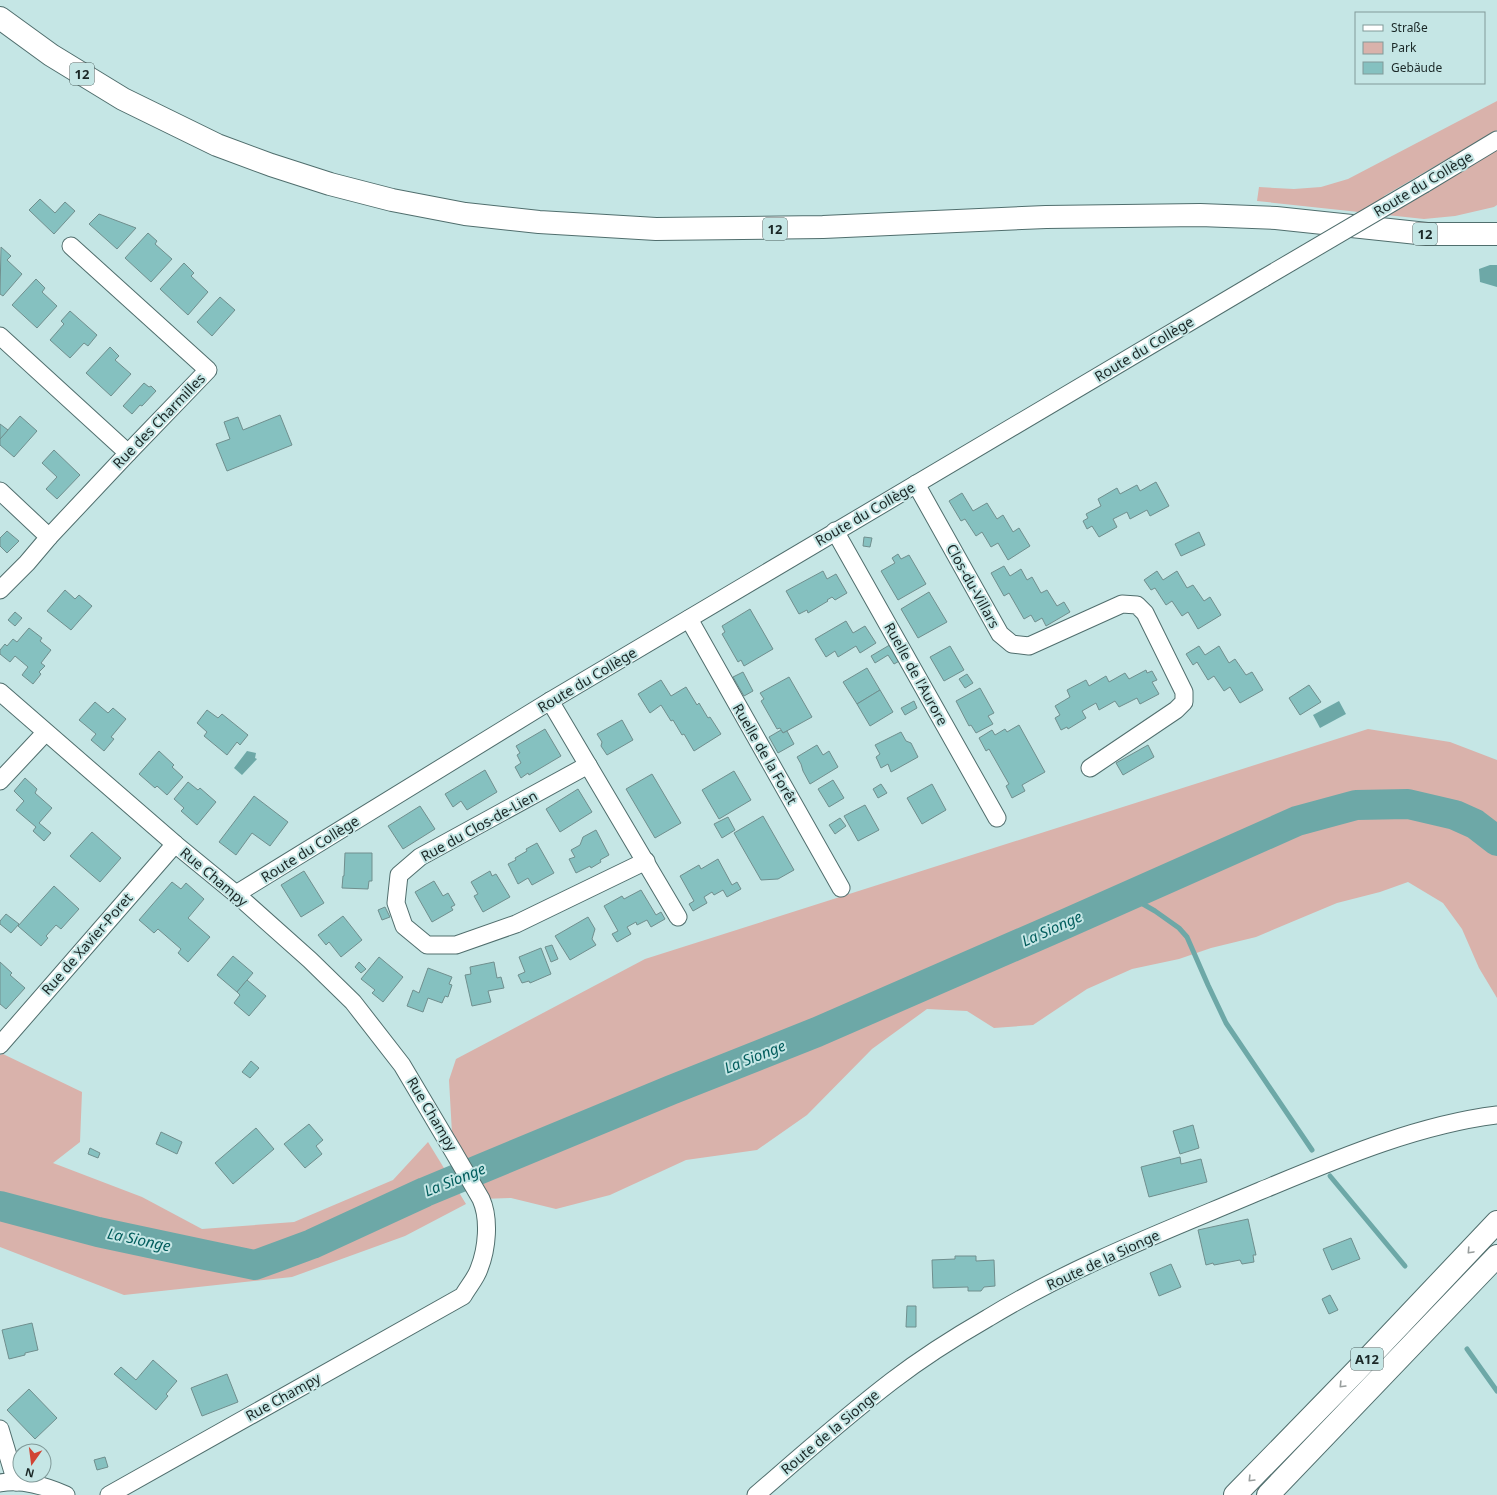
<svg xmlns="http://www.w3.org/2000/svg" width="1497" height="1495" font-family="'Noto Sans',sans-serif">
<rect width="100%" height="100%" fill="#c5e6e5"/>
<g fill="#d9b2ab">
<polygon points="1497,101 1497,130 1384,196 1412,201 1431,191 1435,186 1497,148 1497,205 1494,207 1455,216 1424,219 1257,201 1259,187 1294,189 1321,187 1348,179"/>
<polygon points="1368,729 1450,742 1497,760 1497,998 1479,968 1462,929 1443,903 1408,882 1380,892 1337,903 1256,937 1211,948 1179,959 1132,969 1087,989 1033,1025 994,1028 967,1011 927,1009 872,1049 807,1115 757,1150 686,1160 610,1195 556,1209 511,1198 481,1199 453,1151 449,1080 456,1059 645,959"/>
<polygon points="3,1054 82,1092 80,1142 53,1163 142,1197 202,1229 294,1222 393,1180 428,1142 466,1204 405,1236 292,1277 124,1295 0,1247 0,1055"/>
</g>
<g fill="#6da8a7">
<polygon points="1490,265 1497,265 1497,287 1480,282 1479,269"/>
<polygon points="1339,701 1346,714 1320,728 1313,715"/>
<polygon points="247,751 256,753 255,758 257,759 242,775 234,768"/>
</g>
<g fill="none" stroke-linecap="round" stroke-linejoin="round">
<g stroke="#6da8a7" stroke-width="5">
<polyline points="1129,896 1155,911 1179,928 1187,937 1208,985 1226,1023 1312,1150"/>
<polyline points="1330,1176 1405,1266"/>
<polyline points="1467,1349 1497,1391"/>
</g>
<polyline stroke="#6da8a7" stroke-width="30" points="0,1206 98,1232 206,1255 255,1265 312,1244 425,1192 671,1090 817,1032 1065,924 1297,821 1356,805 1408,804 1455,815 1475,824 1497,841"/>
</g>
<g fill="#85c1c0" stroke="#708f8e">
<polygon points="40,199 55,213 65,202 75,211 54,234 29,210"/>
<polygon points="99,214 136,228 117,249 89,224"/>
<polygon points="148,233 157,241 155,244 172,259 151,282 125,258"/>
<polygon points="1,247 11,256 7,260 22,274 3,296 0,294"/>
<polygon points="184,263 194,273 191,276 208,292 188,315 160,289"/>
<polygon points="36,279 45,288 42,292 57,306 37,328 12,305"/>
<polygon points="220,297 235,310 212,336 197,322"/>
<polygon points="70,311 97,335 88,346 84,343 70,358 50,340 64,324 61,321"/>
<polygon points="110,347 119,356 115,360 131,374 111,396 86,373"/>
<polygon points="144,383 149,387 151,386 156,391 142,406 140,405 132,414 123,406"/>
<polygon points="280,415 292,445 227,471 216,444 230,439 224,422 238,417 243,430"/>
<polygon points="20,416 37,431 14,457 0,445 0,439"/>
<polygon points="0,424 8,430 0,439"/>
<polygon points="54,450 80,475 57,499 46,489 57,477 42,463"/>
<polygon points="1156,482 1169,506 1150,516 1147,510 1130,519 1127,512 1113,519 1117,527 1099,537 1092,526 1087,529 1083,521 1088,518 1086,514 1101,506 1098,499 1117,488 1120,494 1137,485 1140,491"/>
<polygon points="962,493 973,511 987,503 997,519 1003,515 1013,532 1019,528 1030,546 1008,560 998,543 991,547 982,532 976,536 965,519 961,521 949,501"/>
<polygon points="7,531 19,541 7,553 0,546 0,538"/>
<polygon points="1199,532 1205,545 1181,556 1175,544"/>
<polygon points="864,537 872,538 870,547 863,546"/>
<polygon points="898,554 901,559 909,555 926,584 898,600 881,571 895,563 892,558"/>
<polygon points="1004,566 1010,576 1021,569 1027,580 1032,577 1041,593 1047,590 1057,606 1064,602 1070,612 1046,626 1042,618 1035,622 1031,615 1024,619 1009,593 1004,596 991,573"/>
<polygon points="823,571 827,579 836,574 847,593 835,600 832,597 827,600 828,601 808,613 807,610 799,614 786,591"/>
<polygon points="1157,571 1163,580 1177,571 1187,588 1193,585 1204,601 1210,597 1221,615 1198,629 1188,612 1182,616 1172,601 1166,605 1155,588 1151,590 1144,580"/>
<polygon points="65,590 75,599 79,595 92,606 71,630 47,611"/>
<polygon points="929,592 947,622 918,638 901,609"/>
<polygon points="750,609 773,649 744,666 741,660 738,662 722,634 725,632 722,626"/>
<polygon points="15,612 22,618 15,626 8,620"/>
<polygon points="846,621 853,633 865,626 876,643 860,653 856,646 838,657 835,651 826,657 815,639"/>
<polygon points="29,628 42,638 40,641 51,650 41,663 45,666 39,672 41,674 33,684 22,675 28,667 15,656 10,662 0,654 0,650 5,644 7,646 13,639 17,642"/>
<polygon points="893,643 903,659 894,664 888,655 875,663 871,656"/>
<polygon points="950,646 964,670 944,681 930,657"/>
<polygon points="1199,646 1205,655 1219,646 1229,663 1235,659 1246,675 1252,672 1263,690 1240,703 1230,687 1224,691 1214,676 1208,680 1197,662 1193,665 1186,654"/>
<polygon points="867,668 880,690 857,704 843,682"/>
<polygon points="1146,670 1147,673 1152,671 1157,680 1152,682 1159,694 1140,704 1137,698 1119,707 1115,701 1099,710 1096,703 1082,711 1086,718 1068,729 1067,727 1061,730 1055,718 1060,715 1055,706 1070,697 1067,690 1086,680 1089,686 1106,676 1109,682 1125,673 1129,679"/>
<polygon points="743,672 753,691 744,696 733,677"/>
<polygon points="967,674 973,683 965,688 959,679"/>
<polygon points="789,677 812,717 783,733 780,728 777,729 761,701 764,699 760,693"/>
<polygon points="661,680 671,696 686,687 697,705 699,703 708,718 710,717 721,734 694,751 684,734 682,735 673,720 671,721 661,705 650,713 638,694"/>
<polygon points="1309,685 1321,702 1300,715 1289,698"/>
<polygon points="980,688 994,713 988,716 993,724 976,733 971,725 969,726 956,701"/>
<polygon points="880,690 893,712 870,726 857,704"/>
<polygon points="914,701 917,708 905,715 901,708"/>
<polygon points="95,702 108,713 113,708 126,719 111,737 114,739 104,751 91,740 96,734 79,720"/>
<polygon points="207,710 218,718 222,714 248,735 240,745 237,742 227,755 204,736 207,732 197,723"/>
<polygon points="622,720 633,740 607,755 601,746 602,742 597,734"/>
<polygon points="1019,725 1045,772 1022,785 1025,791 1012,798 1006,786 1009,784 989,749 986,751 979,738 992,730 995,735 1005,729 1007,732"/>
<polygon points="545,729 561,756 529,775 528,773 521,778 515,767 521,763 517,755 520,753 516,746"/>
<polygon points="781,730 783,733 787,731 794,744 778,753 769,737"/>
<polygon points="901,732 906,741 911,743 918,757 891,772 888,764 881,768 876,757 880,754 875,745"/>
<polygon points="817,745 823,755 829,751 838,767 810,784 803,771 801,764 797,757"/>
<polygon points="1148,745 1154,757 1123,775 1116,763"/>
<polygon points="159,751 174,765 172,767 183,777 167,795 157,786 155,788 139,774"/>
<polygon points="485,770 497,792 467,810 461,801 453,807 445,794"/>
<polygon points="734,771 751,800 719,819 702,790"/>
<polygon points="652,774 681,823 655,838 626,789"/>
<polygon points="25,778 37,789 35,793 52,808 39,823 51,833 44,841 33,831 36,827 16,810 24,801 14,791"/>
<polygon points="833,780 844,798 829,807 818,789"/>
<polygon points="188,782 198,790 200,788 216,802 197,825 181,811 184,808 174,799"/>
<polygon points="881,784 887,793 878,798 873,789"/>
<polygon points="932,784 946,810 922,824 907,798"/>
<polygon points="578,789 592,812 560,832 546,809"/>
<polygon points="254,796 288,822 270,846 252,833 236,855 219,842"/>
<polygon points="865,805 879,830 858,841 844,816"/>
<polygon points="420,806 435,829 403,849 388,826"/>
<polygon points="763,816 794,870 778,879 761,880 734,833"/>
<polygon points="728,817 735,830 722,838 714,824"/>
<polygon points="840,818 846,826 835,834 829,825"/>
<polygon points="596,830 609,855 600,860 601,862 591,868 590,866 576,873 569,859 575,857 571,850 580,845 583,837"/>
<polygon points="92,832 121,858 100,882 70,856"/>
<polygon points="537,843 554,873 532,885 528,878 518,884 508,864 516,860 515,858 527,851 526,849"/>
<polygon points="345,853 372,853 372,881 369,881 368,889 342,888 343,876 344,876"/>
<polygon points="718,859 732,885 737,882 741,889 727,897 723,890 714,895 712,892 704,897 707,903 693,911 689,904 694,901 680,876 699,865 701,869"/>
<polygon points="304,871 324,903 301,917 281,885"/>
<polygon points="490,871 492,876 496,874 510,897 483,912 474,896 478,894 471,882"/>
<polygon points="434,881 443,896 448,893 455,905 451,907 453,910 432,922 415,892"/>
<polygon points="172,882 181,889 186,883 204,899 188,918 210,937 188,962 178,953 181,949 158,929 154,933 139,920"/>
<polygon points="54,886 79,909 61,929 56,925 46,936 48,938 41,946 18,926"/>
<polygon points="641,890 656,915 661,912 665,919 651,927 647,920 637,925 636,922 627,927 631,934 617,942 612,934 618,931 604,906 622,896 624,899"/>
<polygon points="385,907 390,917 382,920 378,910"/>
<polygon points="6,914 19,924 11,933 0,924 0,921"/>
<polygon points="343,916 362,940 341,957 329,942 326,945 318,935"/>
<polygon points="588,917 595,929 592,939 596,945 570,960 555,936"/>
<polygon points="552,945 558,959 551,962 545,947"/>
<polygon points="541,948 551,974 530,983 529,981 522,983 518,975 525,972 519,957"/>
<polygon points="233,956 253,973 237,992 217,975"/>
<polygon points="379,957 403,977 383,1002 372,993 375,990 361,979"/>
<polygon points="0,962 12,973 10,975 25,988 6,1009 0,1004"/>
<polygon points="359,962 366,969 361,973 355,967"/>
<polygon points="494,962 497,978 501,977 504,988 488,991 491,1002 472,1006 465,975 471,974 470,967"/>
<polygon points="428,968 452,977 449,984 452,985 448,997 445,996 442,1003 428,998 423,1012 407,1006 413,990 419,993"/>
<polygon points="247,980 266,996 249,1016 234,1003 240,995 237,992"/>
<polygon points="251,1061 259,1068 250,1078 242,1072"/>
<polygon points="309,1124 323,1140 316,1146 322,1154 305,1168 284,1144"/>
<polygon points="1193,1125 1199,1148 1180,1154 1173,1131"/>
<polygon points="256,1128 274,1149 233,1184 215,1163"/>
<polygon points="161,1132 182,1142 177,1154 156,1144"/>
<polygon points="90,1148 100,1153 98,1158 88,1154"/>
<polygon points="1180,1157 1181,1164 1201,1159 1207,1182 1149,1197 1141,1167"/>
<polygon points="1248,1219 1256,1255 1253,1255 1254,1262 1242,1264 1240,1260 1214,1265 1213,1263 1206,1265 1198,1230"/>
<polygon points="1351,1238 1360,1259 1332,1270 1323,1249"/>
<polygon points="955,1256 976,1256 976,1261 994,1260 995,1286 984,1287 981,1291 968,1291 968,1287 933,1288 932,1260 955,1259"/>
<polygon points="1171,1264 1181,1287 1159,1296 1150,1273"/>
<polygon points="1330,1295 1338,1310 1329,1314 1322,1299"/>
<polygon points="907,1306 916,1306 916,1327 906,1327"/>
<polygon points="32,1323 38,1350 25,1353 25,1355 9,1359 2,1330"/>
<polygon points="153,1360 177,1381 166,1394 168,1396 156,1410 114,1374 121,1367 136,1380"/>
<polygon points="227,1374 238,1402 202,1416 191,1388"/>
<polygon points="29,1389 57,1418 35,1439 7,1410"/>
<polygon points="105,1457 108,1467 97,1470 94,1460"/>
</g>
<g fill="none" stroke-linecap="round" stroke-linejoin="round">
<g stroke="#506e6d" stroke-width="19">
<g id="minor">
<polyline points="1424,184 1497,140"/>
<polyline points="0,336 128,453"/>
<polyline points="916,484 1000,634 1012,644 1029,646 1122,604 1137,605 1145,613 1184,692 1184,702 1176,710 1090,768"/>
<polyline points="0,491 49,537 27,563 0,590"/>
<polyline points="835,531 997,818"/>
<polyline points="49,537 128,453 208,370 71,246"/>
<polyline points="689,619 841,888"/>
<path d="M0 692 175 844 236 894 310 960 353 1002 402 1065 453 1151 481 1199C490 1219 487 1249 479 1269 476 1278 468 1287 463 1296L109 1495"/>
<polyline points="550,701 678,917"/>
<polyline points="588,765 420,857 399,875 396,903 404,926 427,945 456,945 516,924 646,861"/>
<polyline points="0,781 45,733"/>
<polyline points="236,894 550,701 1264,278"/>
<polyline points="0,1045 175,844"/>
<polyline points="0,1429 16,1482"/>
<path d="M0 1483C23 1479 45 1486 66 1495"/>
<path d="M756 1495C801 1456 845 1417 892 1381 922 1358 955 1337 988 1318 1073 1266 1168 1230 1260 1191 1335 1160 1416 1125 1497 1115"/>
</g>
</g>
<g stroke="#506e6d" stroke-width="24">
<polyline id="trunk" points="0,18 51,55 123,99 217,145 271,165 330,184 392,200 465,214 539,222 656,229 823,227 1046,217 1200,215 1276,218 1427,234 1497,234"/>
</g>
<g stroke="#506e6d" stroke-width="24">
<g id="motorway">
<polyline points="1235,1495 1356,1371 1497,1222"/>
<polyline points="1268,1495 1497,1256"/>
</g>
</g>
<use href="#minor" stroke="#fff" stroke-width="17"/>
<use href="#trunk" stroke="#fff" stroke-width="22"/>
<use href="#motorway" stroke="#fff" stroke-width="22"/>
<g stroke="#506e6d" stroke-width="19" stroke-linecap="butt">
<polyline id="minor-bridge" points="1264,278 1424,184"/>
</g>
<use href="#minor-bridge" stroke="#fff" stroke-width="17"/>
</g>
<defs><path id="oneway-chevron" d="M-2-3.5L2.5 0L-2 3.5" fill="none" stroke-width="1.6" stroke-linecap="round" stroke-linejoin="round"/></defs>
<g stroke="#989e9d">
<use href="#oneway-chevron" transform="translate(1470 1251) rotate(133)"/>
<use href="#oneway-chevron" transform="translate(1342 1385) rotate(134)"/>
<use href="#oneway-chevron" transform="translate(1251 1479) rotate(134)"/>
</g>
<g text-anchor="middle" stroke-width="4" stroke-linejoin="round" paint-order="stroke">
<g fill="#c5e6e5" stroke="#4d605f" stroke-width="1">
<rect x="70" y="63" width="24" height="22" rx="3"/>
<rect x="763" y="218" width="24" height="22" rx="3"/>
<rect x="1413" y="223" width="24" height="22" rx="3"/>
<rect x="1351" y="1348" width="32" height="22" rx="3"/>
</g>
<g font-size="13" font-weight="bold" fill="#1a2726">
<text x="82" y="79">12</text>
<text x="775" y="234">12</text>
<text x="1425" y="239">12</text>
<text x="1367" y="1364">A12</text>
</g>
<g font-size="14" fill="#1a2726" stroke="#c5e6e5">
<text transform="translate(1423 184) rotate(-31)" y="5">Route du Collège</text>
<text transform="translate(1144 349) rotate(-31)" y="5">Route du Collège</text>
<text transform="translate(159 421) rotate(-46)" y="5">Rue des Charmilles</text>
<text transform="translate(865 514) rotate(-30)" y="5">Route du Collège</text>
<text transform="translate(973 586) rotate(61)" y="5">Clos-du-Villars</text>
<text transform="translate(916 674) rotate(61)" y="5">Ruelle de l'Aurore</text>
<text transform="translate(587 680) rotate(-31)" y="5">Route du Collège</text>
<text transform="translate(765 754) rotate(60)" y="5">Ruelle de la Forêt</text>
<text transform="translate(479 826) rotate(-29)" y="5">Rue du Clos-de-Lien</text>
<text transform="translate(310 849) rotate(-32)" y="5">Route du Collège</text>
<text transform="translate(214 877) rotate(40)" y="5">Rue Champy</text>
<text transform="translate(87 944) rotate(-49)" y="5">Rue de Xavier-Poret</text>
<text transform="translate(432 1114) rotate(59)" y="5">Rue Champy</text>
<text transform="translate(1103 1260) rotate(-25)" y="5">Route de la Sionge</text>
<text transform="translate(283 1397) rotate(-29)" y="5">Rue Champy</text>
<text transform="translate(830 1432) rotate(-40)" y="5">Route de la Sionge</text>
</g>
<g font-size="15" font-style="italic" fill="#015c5c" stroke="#c5e6e5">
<text transform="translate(1052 929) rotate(-24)" y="5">La Sionge</text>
<text transform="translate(755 1057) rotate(-22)" y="5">La Sionge</text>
<text transform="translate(455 1180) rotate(-22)" y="5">La Sionge</text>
<text transform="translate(139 1240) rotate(12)" y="5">La Sionge</text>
</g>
</g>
<rect x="1355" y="12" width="130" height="72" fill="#c5e6e5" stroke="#819a99"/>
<rect x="1363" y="25" width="20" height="6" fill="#ffffff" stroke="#819a99"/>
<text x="1391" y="32" font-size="12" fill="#1a2726">Straße</text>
<rect x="1363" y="42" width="20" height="12" fill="#d9b2ab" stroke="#819a99"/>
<text x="1391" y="52" font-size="12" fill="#1a2726">Park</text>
<rect x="1363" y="62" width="20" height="12" fill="#85c1c0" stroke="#819a99"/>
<text x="1391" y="72" font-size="12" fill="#1a2726">Gebäude</text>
<g transform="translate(32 1463) rotate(194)"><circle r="19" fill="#c5e6e5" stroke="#819a99"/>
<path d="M0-3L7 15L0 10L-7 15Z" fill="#d14434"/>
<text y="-6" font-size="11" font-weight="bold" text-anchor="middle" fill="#1a2726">N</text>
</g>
</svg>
